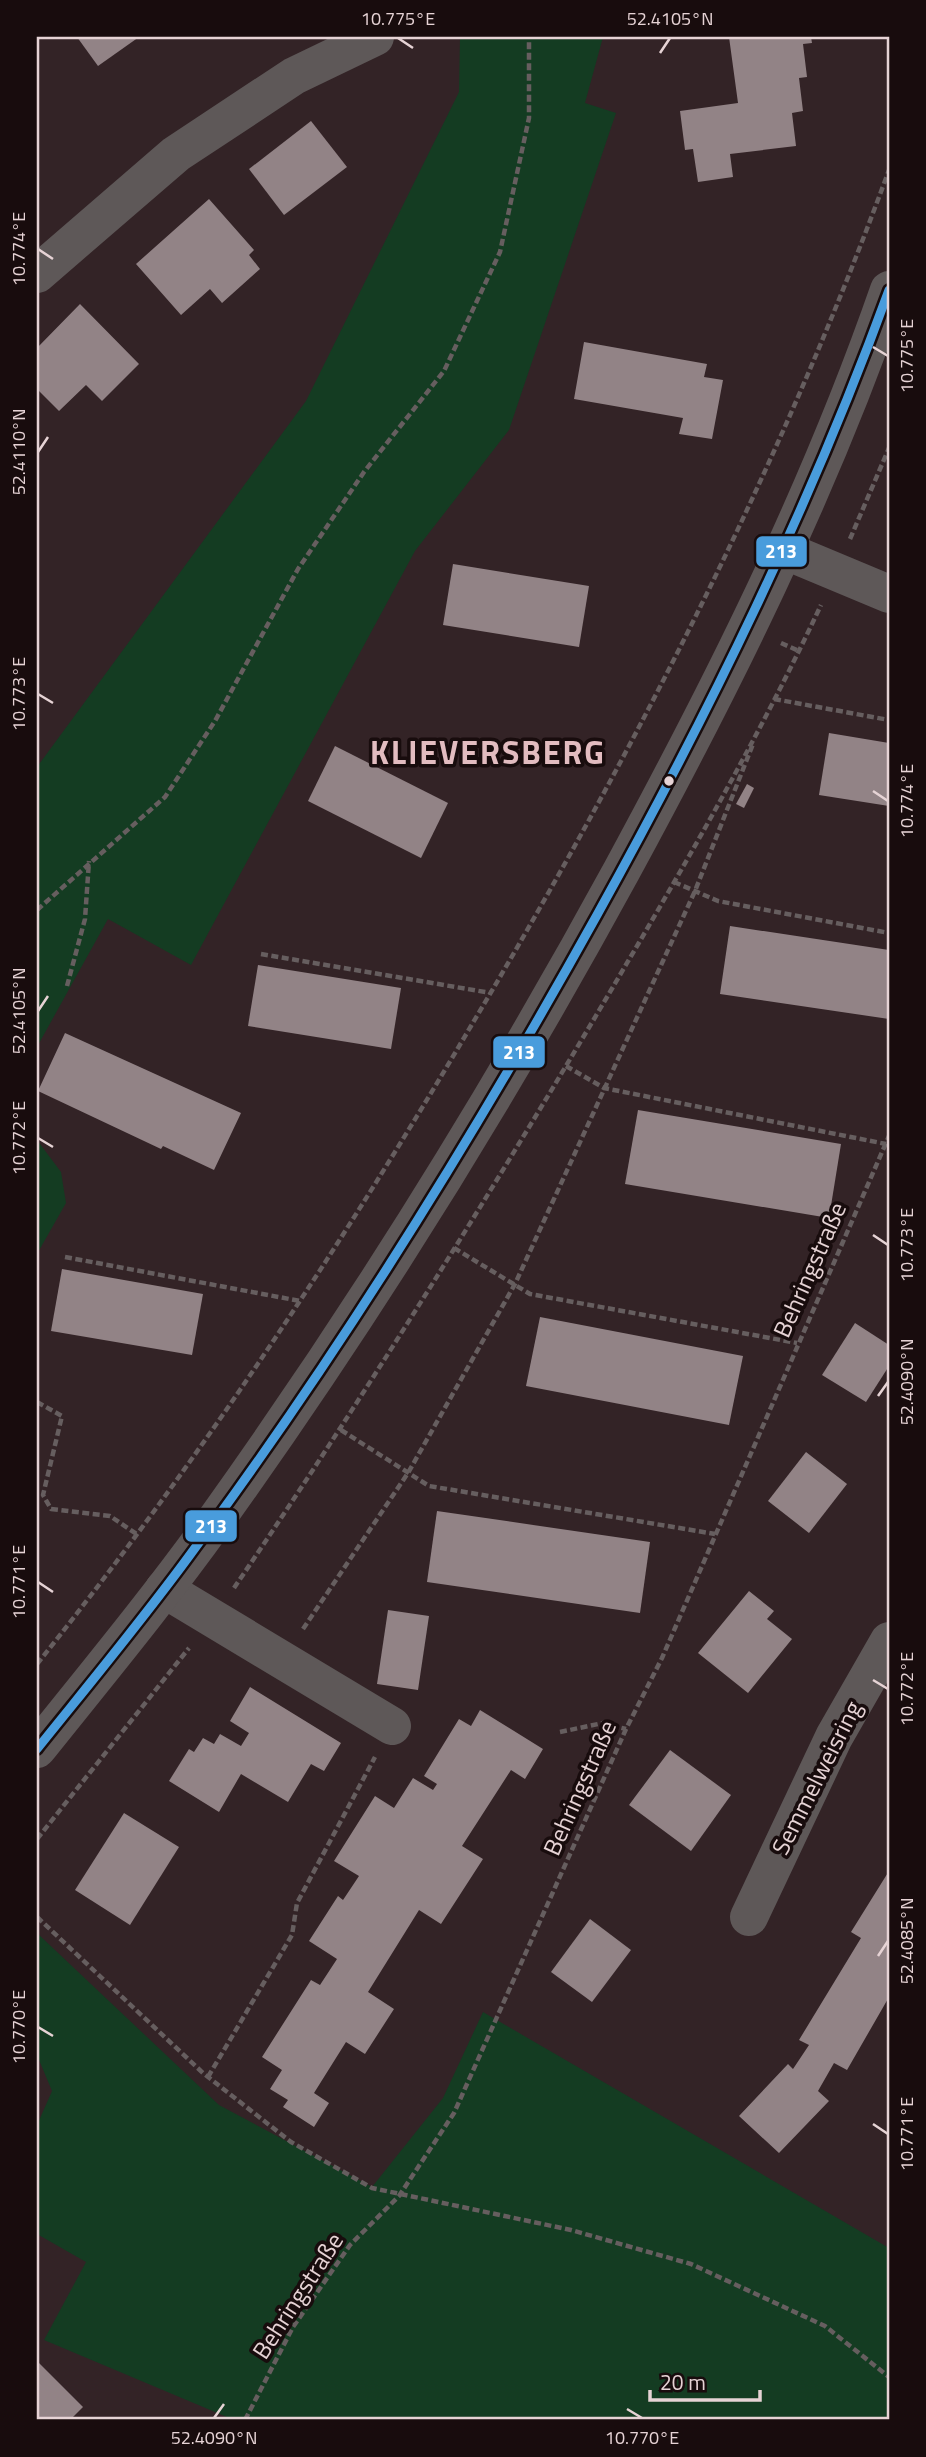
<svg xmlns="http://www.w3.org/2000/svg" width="926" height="2457" font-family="'Titillium Web',sans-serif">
<rect width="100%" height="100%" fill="#332326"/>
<g fill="#143c22">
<polygon points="460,37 603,37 585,103 616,113 509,430 415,551 191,965 108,919 37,1047 37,767 306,401 459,92"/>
<polygon points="37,1140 61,1172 66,1203 37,1254"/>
<polygon points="37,1933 219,2105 372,2187 443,2098 483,2012 889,2248 889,2420 234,2420 44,2340 86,2262 37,2234 37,2125 52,2091 37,2055"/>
</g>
<g fill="#928386">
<polygon points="77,37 139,37 98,66"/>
<polygon points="729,37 811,37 812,43 803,44 807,77 799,78 803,111 792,113 796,146 730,154 733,177 698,182 693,149 685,150 680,111 738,103"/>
<polygon points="311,121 347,167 284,215 249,169"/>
<polygon points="209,199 254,250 249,255 260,269 222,303 210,289 181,315 136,264"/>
<polygon points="80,304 139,364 102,401 86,385 59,411 37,389 37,348"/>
<polygon points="584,342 707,364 704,377 723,380 712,439 679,434 683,418 574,399"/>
<polygon points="453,564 589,586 579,647 443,625"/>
<polygon points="829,733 889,743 889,806 819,795"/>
<polygon points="335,746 448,803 421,858 308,801"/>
<polygon points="747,784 754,788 744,808 736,804"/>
<polygon points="730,926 889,950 889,1019 720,994"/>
<polygon points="258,965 401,988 391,1049 248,1026"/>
<polygon points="65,1033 241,1113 214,1170 163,1146 161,1149 38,1091"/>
<polygon points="638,1110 841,1144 829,1218 625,1184"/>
<polygon points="62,1269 203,1294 192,1355 51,1331"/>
<polygon points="540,1317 743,1356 729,1425 526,1386"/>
<polygon points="855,1323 889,1345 889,1366 866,1402 822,1375"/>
<polygon points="806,1452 847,1484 809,1533 768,1501"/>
<polygon points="437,1511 650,1542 640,1613 427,1582"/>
<polygon points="749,1591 774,1611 767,1619 792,1639 748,1693 698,1653"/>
<polygon points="388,1610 429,1616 418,1690 377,1684"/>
<polygon points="250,1687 341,1743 324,1771 311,1764 288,1802 241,1774 219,1812 169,1781 189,1749 194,1752 203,1738 214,1744 220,1734 241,1746 249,1733 230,1721"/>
<polygon points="480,1710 543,1749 525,1779 511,1770 462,1846 483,1859 441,1924 419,1910 368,1992 394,2009 365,2054 346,2042 314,2093 329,2103 314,2127 283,2107 288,2100 270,2089 282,2070 262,2057 311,1980 320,1985 337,1959 309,1941 338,1896 343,1900 359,1876 334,1861 375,1796 394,1808 413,1778 433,1790 437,1784 424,1776 459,1719 471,1726"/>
<polygon points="670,1750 731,1795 691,1851 629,1805"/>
<polygon points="124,1813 179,1847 130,1925 75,1890"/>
<polygon points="889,1871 889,1997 847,2070 834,2063 818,2091 829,2101 779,2153 739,2116 788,2064 793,2069 809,2045 799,2040 861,1938 851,1932"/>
<polygon points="590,1919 631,1950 592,2002 551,1972"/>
<polygon points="37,2361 83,2407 70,2420 37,2420"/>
</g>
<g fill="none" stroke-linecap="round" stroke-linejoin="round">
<g stroke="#665e5f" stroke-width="4.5" stroke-dasharray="7 3.5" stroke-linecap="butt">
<polyline points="850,539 889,448"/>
<polyline points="781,643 799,651"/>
<polyline points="774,699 889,720"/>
<polyline points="674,882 718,901 889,933"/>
<polyline points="37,910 165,797 215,721 298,569 364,472 444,371 500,252 529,118 529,37"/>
<polyline points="261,954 491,993"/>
<polyline points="67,986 85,919 89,861"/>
<polyline points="566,1066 604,1088 886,1144"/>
<polyline points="454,1248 530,1294 797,1343"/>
<polyline points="65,1257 300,1301"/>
<polyline points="37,1402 62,1416 43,1495 51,1509 110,1516 138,1535"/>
<polyline points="341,1430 429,1486 715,1534"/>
<path d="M234 1588C361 1401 481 1209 597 1014 676 880 755 746 821 605"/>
<polyline points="303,1629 408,1473 515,1284 695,891 753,744"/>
<path d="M37 1664C198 1463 340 1248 471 1026 633 754 780 468 889 170"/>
<polyline points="560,1732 603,1723 626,1729"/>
<polyline points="37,1839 189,1648"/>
<polyline points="37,1917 203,2073 291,2142 372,2188 571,2230 691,2264 825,2326 889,2377"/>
<polyline points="208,2077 292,1935 297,1903 375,1757"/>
<polyline points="245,2420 293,2327 350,2245 399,2196 454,2113 626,1729 662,1658 889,1136"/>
</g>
<g stroke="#5e5858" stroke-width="38">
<polyline points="37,274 176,154 294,76 375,37"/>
<polyline points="786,551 889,594"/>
<polyline points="164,1589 392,1726"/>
<path d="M37 1749C97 1674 159 1599 215 1521 364 1313 500 1094 622 870 725 680 818 494 889 290"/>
<polyline points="749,1917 834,1737 889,1641"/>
</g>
<g stroke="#180c0d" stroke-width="14">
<path id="bus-1" d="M37 1749C90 1683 145 1617 195 1548 344 1347 476 1133 597 915 709 713 810 507 889 290"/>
</g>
<use href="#bus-1" stroke="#499cdc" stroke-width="9"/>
</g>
<path fill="none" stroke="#e6d3d5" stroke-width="2.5" d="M398 38 413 48M660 53 670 38M38 249 53 259M873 347 888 356M38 452 48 437M38 694 53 703M873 791 888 801M38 1011 48 996M38 1138 53 1147M873 1235 888 1245M878 1396 888 1382M38 1582 53 1592M873 1680 888 1689M878 1956 888 1941M38 2027 53 2036M873 2124 888 2134M627 2409 642 2418M214 2418 224 2404"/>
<circle fill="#e6d3d5" stroke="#180c0d" stroke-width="2.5" cx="669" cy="781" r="6"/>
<g text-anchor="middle" stroke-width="7" stroke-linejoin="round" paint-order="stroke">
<g font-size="24" fill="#e6d3d5" stroke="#180c0d">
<text transform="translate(810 1270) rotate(-66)" y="8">Behringstraße</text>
<text transform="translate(817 1778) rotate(-63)" y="8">Semmelweisring</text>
<text transform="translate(580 1788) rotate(-66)" y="8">Behringstraße</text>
<text transform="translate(298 2296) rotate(-57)" y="8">Behringstraße</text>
</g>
<g font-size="32" font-weight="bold" letter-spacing="2" fill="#e2bcc0" stroke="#180c0d">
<text x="488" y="764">KLIEVERSBERG</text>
</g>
</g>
<g stroke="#180c0d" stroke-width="2.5">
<rect x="755" y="535" width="53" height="33" rx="7" fill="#499cdc"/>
<rect x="492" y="1035" width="54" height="34" rx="7" fill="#499cdc"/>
<rect x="184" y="1509" width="54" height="34" rx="7" fill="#499cdc"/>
</g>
<g font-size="19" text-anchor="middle" font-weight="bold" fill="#fff">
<text x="781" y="558">213</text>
<text x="519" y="1059">213</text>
<text x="211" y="1533">213</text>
</g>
<rect width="926" height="2457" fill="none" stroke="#180c0d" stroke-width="77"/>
<path d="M650 2390v10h110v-10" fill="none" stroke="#e6d3d5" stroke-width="3.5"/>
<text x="660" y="2390" font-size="21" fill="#e6d3d5" stroke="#180c0d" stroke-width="5" paint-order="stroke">20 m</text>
<rect x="38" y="38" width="850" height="2380" fill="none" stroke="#e6d3d5" stroke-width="2.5"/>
<g font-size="18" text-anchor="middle" fill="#e6d3d5">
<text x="398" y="25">10.775°E</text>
<text x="670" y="25">52.4105°N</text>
<text transform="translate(19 249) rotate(-90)" y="6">10.774°E</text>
<text transform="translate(907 356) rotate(-90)" y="6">10.775°E</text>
<text transform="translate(19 452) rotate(-90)" y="6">52.4110°N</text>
<text transform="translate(19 694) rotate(-90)" y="6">10.773°E</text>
<text transform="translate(907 801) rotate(-90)" y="6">10.774°E</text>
<text transform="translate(19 1011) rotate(-90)" y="6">52.4105°N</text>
<text transform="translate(19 1138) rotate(-90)" y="6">10.772°E</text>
<text transform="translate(907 1245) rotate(-90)" y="6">10.773°E</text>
<text transform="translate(907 1382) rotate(-90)" y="6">52.4090°N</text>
<text transform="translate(19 1582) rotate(-90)" y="6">10.771°E</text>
<text transform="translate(907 1689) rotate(-90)" y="6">10.772°E</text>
<text transform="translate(907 1941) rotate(-90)" y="6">52.4085°N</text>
<text transform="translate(19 2027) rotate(-90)" y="6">10.770°E</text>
<text transform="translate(907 2134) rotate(-90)" y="6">10.771°E</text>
<text x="214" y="2444">52.4090°N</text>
<text x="642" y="2444">10.770°E</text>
</g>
</svg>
